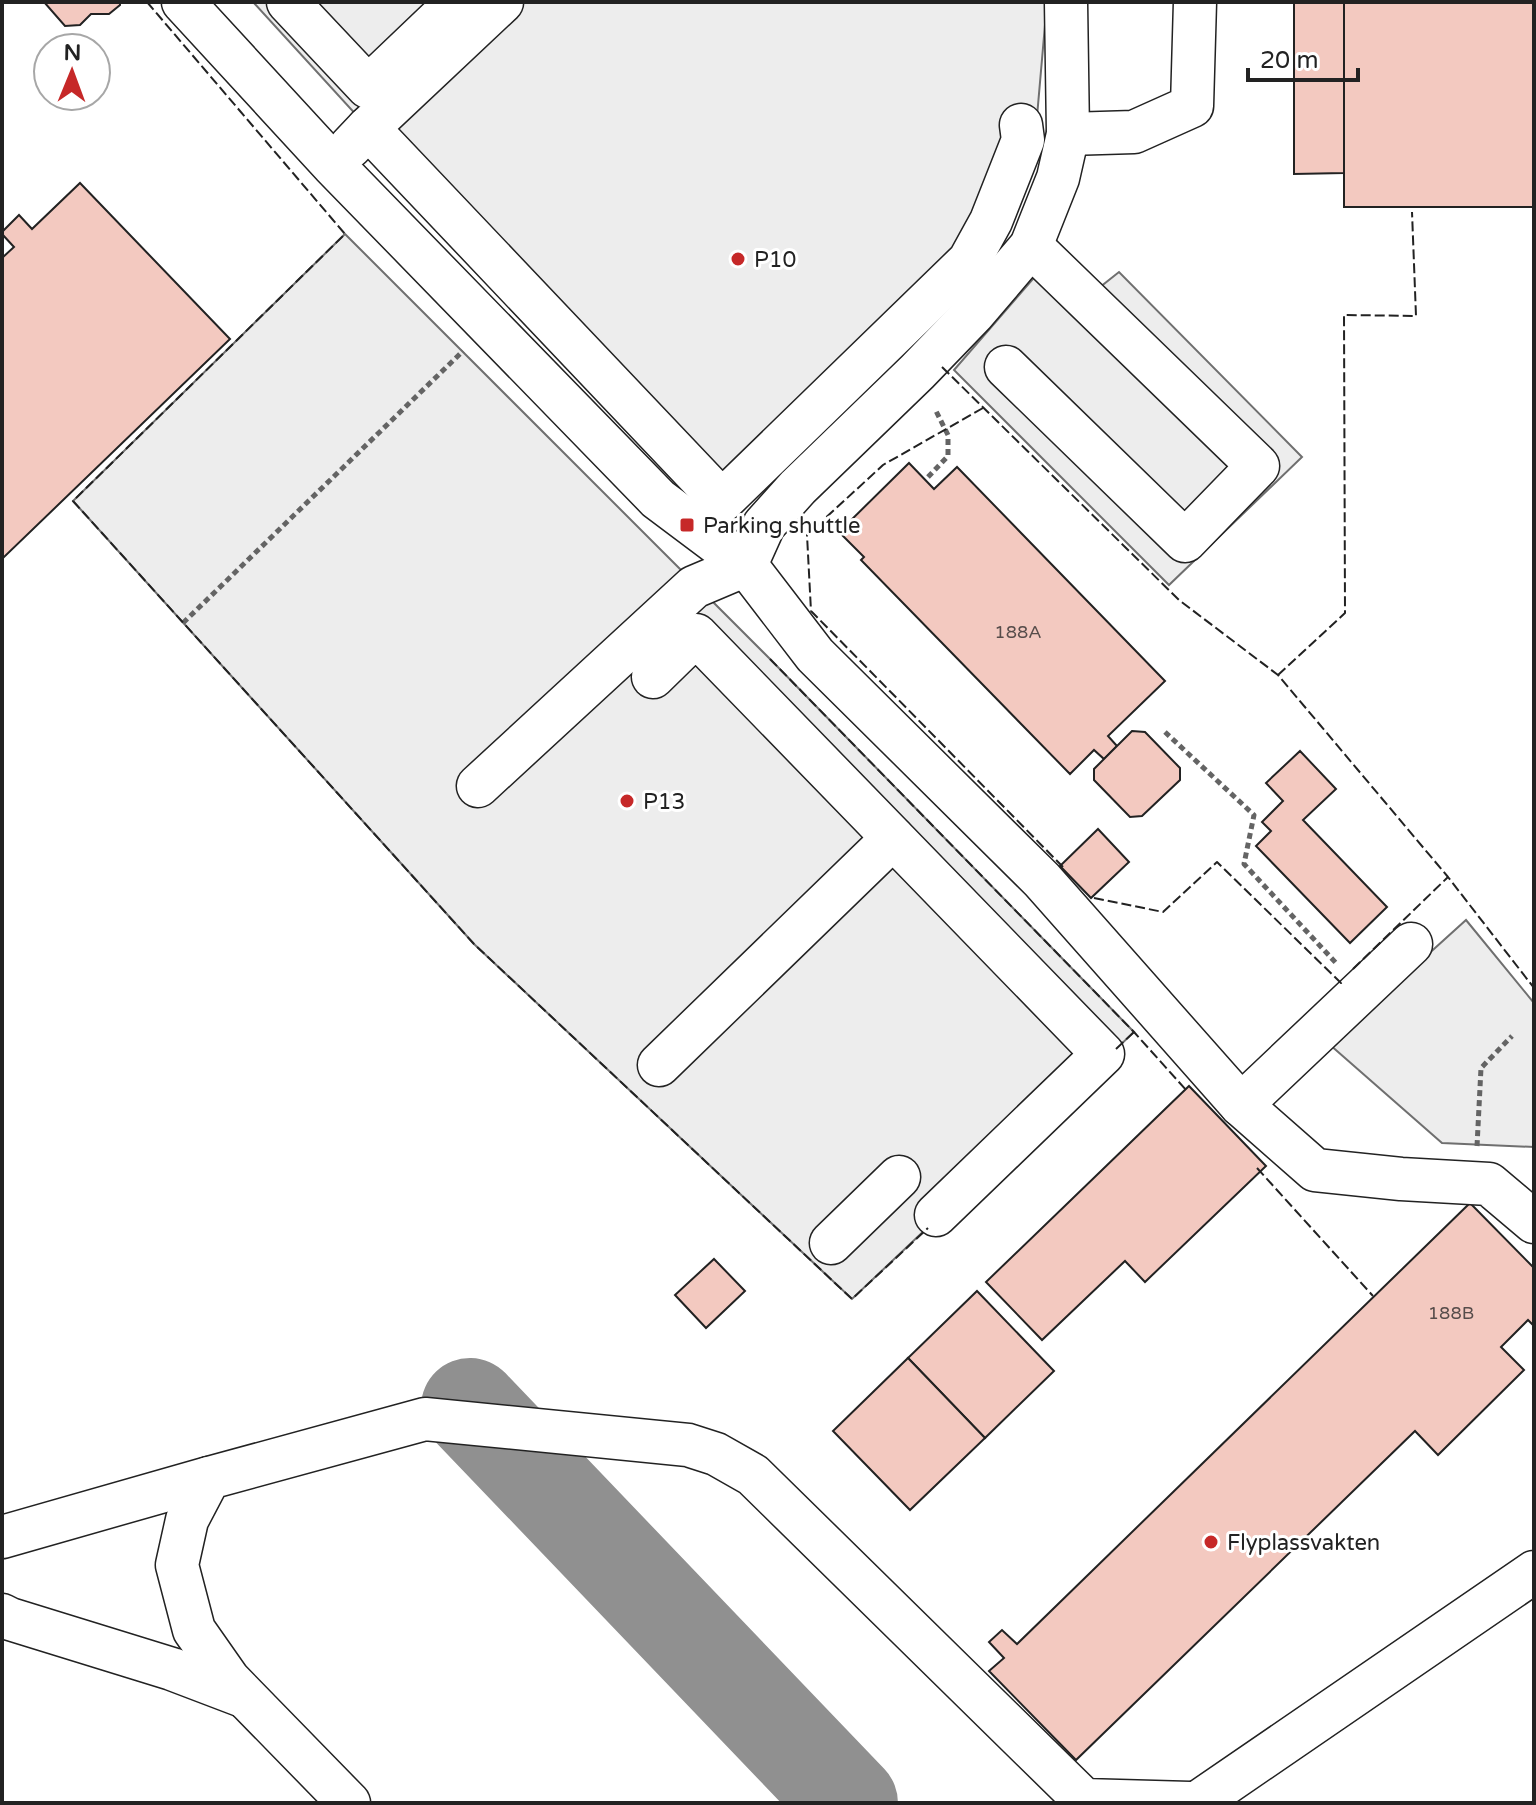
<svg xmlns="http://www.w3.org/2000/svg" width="1536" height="1805" font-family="'Varela Round',sans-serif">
<rect width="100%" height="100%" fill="#fff"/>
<g fill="#ededed" stroke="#6f6f6f" stroke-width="2">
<polygon points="253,2 1047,2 1034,151 1023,194 720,513"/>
<polygon points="345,234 770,659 1134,1032 852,1299 474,944 73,501"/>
<polygon points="1059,249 1095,291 1119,272 1302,457 1169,585 954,370"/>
<polygon points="1466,920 1534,1003 1534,1147 1442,1143 1329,1044"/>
</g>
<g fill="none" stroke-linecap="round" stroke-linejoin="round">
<polyline stroke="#909090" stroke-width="98" points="470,1407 849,1803"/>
</g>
<g fill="#f3c9c0" stroke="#222" stroke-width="2">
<polygon points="44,2 120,2 120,5 109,14 91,14 80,25 65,26"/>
<polygon points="1294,2 1344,2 1344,173 1294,174"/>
<rect x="1344" y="2" width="190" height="205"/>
<polygon points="80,183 230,339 2,559 2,258 14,247 2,234 2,232 19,215 32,229"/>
<polygon points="909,463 934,489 957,467 1165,681 1108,736 1117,746 1104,759 1094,750 1070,774 861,560 864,557 839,532"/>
<polygon points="1132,731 1145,732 1180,768 1180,780 1142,816 1130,817 1094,780 1094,769"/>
<polygon points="1300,751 1336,789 1303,820 1387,907 1350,943 1256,846 1271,831 1262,822 1283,801 1266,783"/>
<polygon points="1098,829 1129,862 1091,898 1060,866"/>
<polygon points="1189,1086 1266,1166 1145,1282 1125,1261 1042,1340 986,1282"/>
<polygon points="1470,1203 1534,1268 1534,1326 1528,1320 1501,1347 1524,1370 1438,1455 1415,1431 1076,1760 989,1671 1004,1658 989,1642 1002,1630 1017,1644"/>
<polygon points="714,1259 745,1291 706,1328 675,1295"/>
<polygon points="977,1291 1054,1371 985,1438 908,1358"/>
<polygon points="908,1358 985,1438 910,1510 833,1431"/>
</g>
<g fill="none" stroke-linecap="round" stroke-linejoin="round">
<g stroke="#222" stroke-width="45">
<g id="minor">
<polyline points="183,2 333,165 658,499 746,565"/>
<polyline points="288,2 368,87 457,2"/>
<polyline points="1066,2 1068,134 1058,178 1031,246 974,313 917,372 798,487 764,525 746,565 815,655 1042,880 1241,1105 1315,1170 1401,1179 1489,1184 1534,1222"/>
<polyline points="368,128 722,501 969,261 991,221 1023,140 1021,125"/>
<polyline points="1068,134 1134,132 1192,106 1195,2"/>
<polyline points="350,147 368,128 502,2"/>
<polyline points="1006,367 1185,541 1258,466 1031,246"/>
<polyline points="653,677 696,635 1103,1054 936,1215"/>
<polyline points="478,786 694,587 746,565"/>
<polyline points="659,1065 893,838"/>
<polyline points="1241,1105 1411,944"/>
<polyline points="831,1243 899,1177"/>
<polyline points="2,1537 209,1478"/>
<polyline points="2,1615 10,1619 172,1669 243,1696"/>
<polyline points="349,1803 229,1680 194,1630 177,1565 187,1520 209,1478 425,1419 688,1445 716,1454 753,1475 1084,1800 1190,1803"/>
<polyline points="1197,1803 1534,1572"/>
</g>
</g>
<g stroke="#646464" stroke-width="5" stroke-dasharray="6 4" stroke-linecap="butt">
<polyline points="928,477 948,456 948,435 935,409"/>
<polyline points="183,623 463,351"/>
<polyline points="1165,732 1254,815 1244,864 1336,963"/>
<polyline points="1477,1146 1481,1068 1512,1036"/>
</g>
<use href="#minor" stroke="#fff" stroke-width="42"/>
<g stroke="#222" stroke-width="2" stroke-dasharray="10 4" stroke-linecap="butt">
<polyline points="147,2 345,234 73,501 474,944 852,1299 928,1228"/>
<polyline points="942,367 1179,600 1278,675 1448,877 1534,988"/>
<polyline points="983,408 883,465 807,535 811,611 1063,867"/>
<polyline points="770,659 1134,1032 1187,1091"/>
<polyline points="1278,675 1345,613 1344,315 1416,316 1412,212"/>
<polyline points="1094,898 1163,912 1217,862 1341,983 1343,981"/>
<polyline points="1353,969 1448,877"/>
<polyline points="1116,1049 1134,1032"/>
<polyline points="1257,1168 1373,1296"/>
</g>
</g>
<g fill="#c62828" stroke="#fff" stroke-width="3">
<circle cx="738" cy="259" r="8"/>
<rect x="679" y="517" width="16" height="16" rx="4"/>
<circle cx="627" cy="801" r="8"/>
<circle cx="1211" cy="1542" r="8"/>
</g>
<g text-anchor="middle" stroke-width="6" stroke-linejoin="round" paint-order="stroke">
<g font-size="18" fill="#564c4a">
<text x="1018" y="638">188A</text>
<text x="1451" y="1319">188B</text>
</g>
<g font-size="22" fill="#222" stroke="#fff" text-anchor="start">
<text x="754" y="267">P10</text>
<text x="703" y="533">Parking shuttle</text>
<text x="643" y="809">P13</text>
<text x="1227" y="1550">Flyplassvakten</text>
</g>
</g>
<rect width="1536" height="1805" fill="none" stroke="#222222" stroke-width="8"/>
<g transform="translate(72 72) rotate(1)"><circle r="38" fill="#ffffff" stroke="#a7a7a7" stroke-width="2"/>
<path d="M0-6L14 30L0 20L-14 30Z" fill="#c62828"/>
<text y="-12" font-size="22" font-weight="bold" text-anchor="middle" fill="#222222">N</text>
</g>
<path d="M1248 68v12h110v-12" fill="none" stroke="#222222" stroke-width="4"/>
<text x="1260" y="68" font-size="24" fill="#222222" stroke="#ffffff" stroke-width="6" paint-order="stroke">20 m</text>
</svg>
